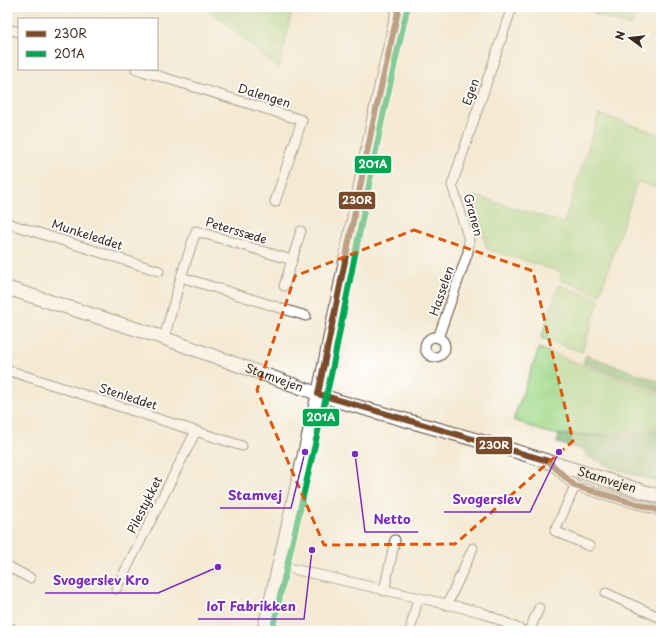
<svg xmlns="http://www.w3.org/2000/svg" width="668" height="638" font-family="'Playpen Sans',sans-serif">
<rect width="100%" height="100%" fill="#fff"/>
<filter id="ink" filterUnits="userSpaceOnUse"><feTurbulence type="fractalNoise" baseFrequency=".025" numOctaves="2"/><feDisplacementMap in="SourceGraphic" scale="8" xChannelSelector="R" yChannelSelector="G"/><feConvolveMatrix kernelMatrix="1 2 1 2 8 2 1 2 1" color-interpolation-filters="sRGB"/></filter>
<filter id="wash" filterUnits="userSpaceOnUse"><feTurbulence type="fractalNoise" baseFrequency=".012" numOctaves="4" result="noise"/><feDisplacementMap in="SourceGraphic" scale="16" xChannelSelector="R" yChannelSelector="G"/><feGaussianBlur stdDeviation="0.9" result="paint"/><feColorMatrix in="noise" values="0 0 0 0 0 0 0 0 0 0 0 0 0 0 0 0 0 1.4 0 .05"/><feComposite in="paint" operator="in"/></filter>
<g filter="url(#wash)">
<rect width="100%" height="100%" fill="#f4ead4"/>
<g fill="#a1d789" stroke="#6e8054">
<polygon points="206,7 293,7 279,69"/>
<polygon points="596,7 606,7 605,11 627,19 632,7 638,7 631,26 594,14"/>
<polygon points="599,114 661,135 661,189 637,182 600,295 561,280 561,272 487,249 473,195 564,223"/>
<polygon points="559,285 600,299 582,352 541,338"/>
<path d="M539 348 660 395 661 423C645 434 575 436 554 434 541 432 526 424 513 420Z"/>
</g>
<g fill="#80b875" stroke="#5e714a">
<polygon points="586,355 661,382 661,393 583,363"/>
<path d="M661 425V483L612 468 585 455 586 451 557 443 559 435C583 435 642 439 661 425Z"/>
</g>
</g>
<g filter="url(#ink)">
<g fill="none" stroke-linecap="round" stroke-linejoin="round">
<g stroke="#574739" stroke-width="11">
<g id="street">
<polyline points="7,29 19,32"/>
<polyline points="136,69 302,120 275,202"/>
<polyline points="7,223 159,271"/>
<polyline points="181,277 196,231 292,260"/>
<polyline points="284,286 301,231"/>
<circle cx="435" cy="347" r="10"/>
<polyline points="164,338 181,277 306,316"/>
<polyline points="438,338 468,252 469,240 452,185 512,7"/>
<polyline points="7,370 242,446"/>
<polyline points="552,465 575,486 661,511"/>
<polyline points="575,486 555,531 589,546"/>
<polyline points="7,566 30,578"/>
<polyline points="280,566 481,612 524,631"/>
<polyline points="116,589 196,431"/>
<polyline points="384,591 395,540"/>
<polyline points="606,593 661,618"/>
<polyline points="447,605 473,548"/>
<polyline points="7,626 16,631"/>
<polyline points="410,631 418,598"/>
<polyline points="529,631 539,608"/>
</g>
</g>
<g stroke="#574739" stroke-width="15">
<g id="secondary">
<path id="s1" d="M7 288 158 336 338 401 505 448 661 497"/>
<polyline points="264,631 323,373 373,123 399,7"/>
</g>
</g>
<use href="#street" stroke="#fff" stroke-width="9"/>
<use href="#secondary" stroke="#fff" stroke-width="13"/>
<g stroke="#fff" stroke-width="9">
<g id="bus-1">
<polyline points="318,394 373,123 399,7"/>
<polyline points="318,394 548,461 575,486 661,511"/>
</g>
</g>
<g stroke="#fff" stroke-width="9">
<polyline id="bus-2" points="272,631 331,375 381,125 407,9"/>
</g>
<use href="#bus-1" stroke="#7a4b2a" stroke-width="6"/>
<use href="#bus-2" stroke="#00a651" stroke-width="6"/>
</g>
</g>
<path d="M0 0H668V638H0ZM414 230 533 271 573 441 455 544 324 545 257 390 295 276Z" fill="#f4ead4" fill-opacity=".55" fill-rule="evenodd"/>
<path fill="none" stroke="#df570d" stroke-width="3" stroke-dasharray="8 5" stroke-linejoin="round" d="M414 230 533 271 573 441 455 544 324 545 257 390 295 276Z"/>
<g text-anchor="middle" stroke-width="3.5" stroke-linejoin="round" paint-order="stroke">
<g font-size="12" fill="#3b2a1e" stroke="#fff">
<text transform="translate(471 92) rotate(-71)" y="4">Egen</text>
<text transform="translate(264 96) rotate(17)" y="4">Dalengen</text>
<text transform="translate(473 215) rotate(75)" y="4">Granen</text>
<text transform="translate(236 231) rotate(17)" y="4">Peterssæde</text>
<text transform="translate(87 235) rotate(18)" y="4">Munkeleddet</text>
<text transform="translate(442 291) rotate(-71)" y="4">Hasselen</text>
<text dy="4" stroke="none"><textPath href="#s1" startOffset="282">Stamvejen</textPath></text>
<text transform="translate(128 397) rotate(18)" y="4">Stenleddet</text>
<text dy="4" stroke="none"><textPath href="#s1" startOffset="630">Stamvejen</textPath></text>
<text transform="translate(145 505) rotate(-63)" y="4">Pilestykket</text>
</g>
</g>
<path fill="none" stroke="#7b2cbf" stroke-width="1.5" d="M305 452L291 508H220M559 452L530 512H444M355 454L365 532H418M218 567L158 593H45M312 550L304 619H198"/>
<g fill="#7b2cbf" stroke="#fff" stroke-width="1.5">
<circle cx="305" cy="452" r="4"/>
<circle cx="559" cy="452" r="4"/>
<circle cx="355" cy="454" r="4"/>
<circle cx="218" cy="567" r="4"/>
<circle cx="312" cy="550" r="4"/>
</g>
<g font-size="13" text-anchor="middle" font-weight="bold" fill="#7b2cbf" stroke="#fff" stroke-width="3.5" stroke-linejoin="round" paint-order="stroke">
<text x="255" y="500">Stamvej</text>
<text x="487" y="504">Svogerslev</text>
<text x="392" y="524">Netto</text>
<text x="101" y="585">Svogerslev Kro</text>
<text x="251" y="611">IoT Fabrikken</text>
</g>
<g stroke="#fff" stroke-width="1.5">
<rect x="354" y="155" width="38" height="19" rx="4" fill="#00a651"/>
<rect x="338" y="191" width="38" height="19" rx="4" fill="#7a4b2a"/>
<rect x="302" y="408" width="38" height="19" rx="4" fill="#00a651"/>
<rect x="475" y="436" width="38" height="19" rx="4" fill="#7a4b2a"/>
</g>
<g font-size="11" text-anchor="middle" font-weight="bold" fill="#fff">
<text x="373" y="168">201A</text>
<text x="357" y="204">230R</text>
<text x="321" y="421">201A</text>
<text x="494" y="449">230R</text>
</g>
<rect width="668" height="638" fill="none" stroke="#fff" stroke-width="24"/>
<rect x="18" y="18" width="140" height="52" fill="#ffffff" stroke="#b1aaa5"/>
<rect x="26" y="31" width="20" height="6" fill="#7a4b2a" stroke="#b1aaa5"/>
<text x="54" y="38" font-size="12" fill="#3b2a1e">230R</text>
<rect x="26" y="51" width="20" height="6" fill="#00a651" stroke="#b1aaa5"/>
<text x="54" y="58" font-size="12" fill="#3b2a1e">201A</text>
<g transform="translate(630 38) rotate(285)" stroke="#ffffff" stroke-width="3" paint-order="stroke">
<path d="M0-3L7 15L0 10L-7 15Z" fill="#3b2a1e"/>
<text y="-6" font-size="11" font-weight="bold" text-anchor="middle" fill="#3b2a1e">N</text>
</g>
</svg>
